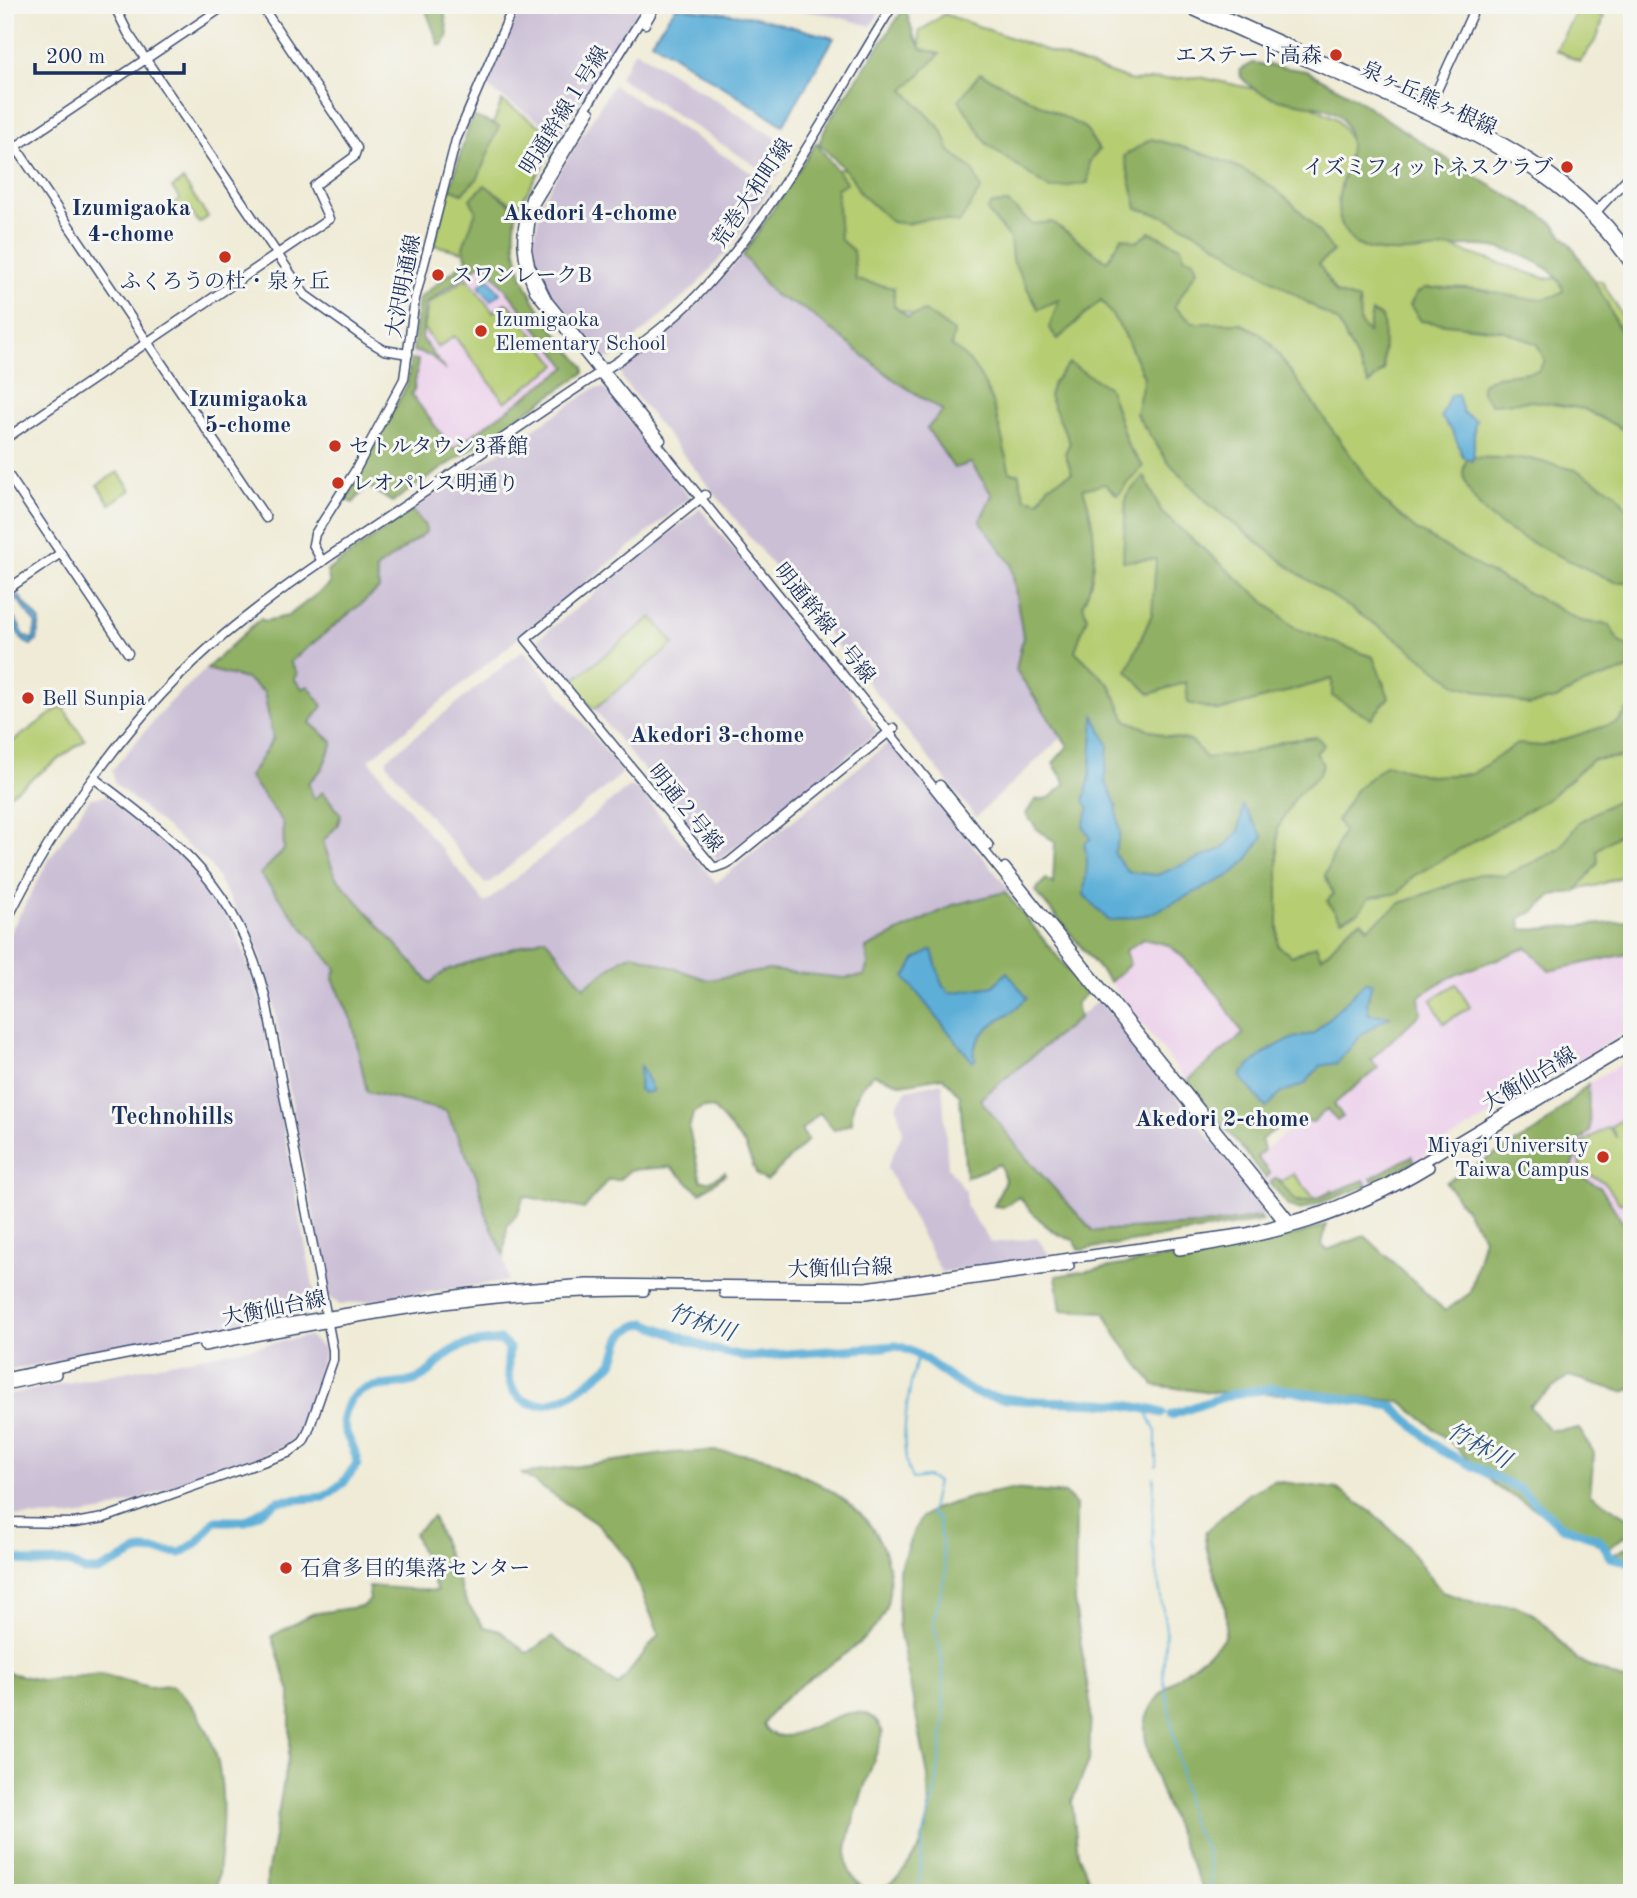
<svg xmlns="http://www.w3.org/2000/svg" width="1637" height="1898" font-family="'Old Standard TT','Noto Serif JP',serif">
<rect width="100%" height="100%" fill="#f6f6f2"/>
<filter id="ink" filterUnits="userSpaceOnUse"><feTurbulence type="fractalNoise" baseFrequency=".0143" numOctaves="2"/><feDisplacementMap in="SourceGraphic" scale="14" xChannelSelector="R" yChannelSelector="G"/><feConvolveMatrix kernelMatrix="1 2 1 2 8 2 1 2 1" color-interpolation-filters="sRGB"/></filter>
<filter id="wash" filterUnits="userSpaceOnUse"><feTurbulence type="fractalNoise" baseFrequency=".00686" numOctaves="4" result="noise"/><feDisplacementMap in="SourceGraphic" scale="28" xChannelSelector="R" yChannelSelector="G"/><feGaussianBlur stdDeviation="1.57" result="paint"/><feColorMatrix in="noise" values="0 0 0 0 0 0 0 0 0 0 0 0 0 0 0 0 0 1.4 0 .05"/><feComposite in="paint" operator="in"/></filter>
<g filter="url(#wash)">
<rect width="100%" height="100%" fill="#efebd6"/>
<g fill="#ecd1eb">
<polygon points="482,250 573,367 453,453 404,392 408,387 422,296"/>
<polygon points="1143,939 1169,945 1185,959 1219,996 1243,1034 1187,1081 1110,982 1130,964 1125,951"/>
<polygon points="1527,947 1623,956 1632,953 1632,1028 1415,1161 1367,1186 1300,1210 1289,1206 1266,1178 1270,1174 1256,1157 1303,1119 1327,1109 1343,1116 1333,1104 1378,1069 1371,1059 1421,1013 1419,997 1438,981 1496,962"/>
<polygon points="1632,1057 1632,1237 1622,1218 1589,1180 1572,1171 1578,1142 1591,1108 1588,1084"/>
</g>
<g fill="#cbbfd5">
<polygon points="522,5 538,5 556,20 576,5 641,5 560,135 485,86"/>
<polygon points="760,5 884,5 871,26 831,15"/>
<polygon points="635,50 794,149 776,179 619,78"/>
<polygon points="613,85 772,186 725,253 694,288 611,359 603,357 553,295 540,274 534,242 541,202"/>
<polygon points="743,255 774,295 806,310 896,381 944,411 992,495 981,521 1011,564 1023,637 1016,670 1062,737 976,817 622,379 621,369 687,316"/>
<polygon points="595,388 604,388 690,498 369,760 485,903 630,786 637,788 716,883 887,744 892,744 1010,891 953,905 866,948 868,964 865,976 844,978 768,970 708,980 633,954 622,959 584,987 545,939 447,970 430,983 335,876 323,841 337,826 322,793 314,799 309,792 308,783 322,769 310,722 307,686 303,689 294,679 290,661 379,590 376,570 426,532 425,526 412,510"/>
<polygon points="700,509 850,692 877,732 718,861 594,709 674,644 653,617 570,683 539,643 539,638"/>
<polygon points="522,651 527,653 623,773 488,884 484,883 387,764 387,759"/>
<polygon points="206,669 246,679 264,692 273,739 249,777 283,823 284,850 260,874 336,970 334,979 352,1021 367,1092 446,1111 477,1177 486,1215 504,1256 508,1281 340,1305 329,1297 271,992 256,943 209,864 115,784 112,770 169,703"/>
<polygon points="106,796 184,857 197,872 238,934 260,1002 315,1296 302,1313 5,1371 5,942 49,860 90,798"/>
<polygon points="1099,1000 1264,1205 1262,1221 1259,1217 1216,1224 1093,1231 1028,1160 979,1098"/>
<polygon points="942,1082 948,1167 966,1192 966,1206 991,1243 1037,1238 1050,1256 941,1272 887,1168 903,1131 896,1105 907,1090"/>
<polygon points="309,1336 325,1350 302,1431 285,1447 106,1511 68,1517 5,1516 5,1395"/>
</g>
<g fill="#b6cd72" stroke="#687e68" stroke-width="2">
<polygon points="1579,6 1604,17 1597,38 1580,62 1556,50"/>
<path d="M944 14 1132 81 1199 77 1296 98 1337 119 1370 170 1399 230 1544 278 1602 281 1632 333V873L1598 885 1513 904 1313 979 1268 951 1203 764 1125 729 1069 652 1023 503 924 318C831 290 835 258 832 171L853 166 922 59 919 32Z"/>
<polygon points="502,101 559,138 518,207 490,189 467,253 434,245 448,192 476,167"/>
<polygon points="183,180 208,217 199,223 188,207 177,215 171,205 180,199 172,188"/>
<polygon points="467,278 493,312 505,303 510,305 557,365 505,402 454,336 438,348 424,329 428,304"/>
<polygon points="118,472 131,490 110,504 97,485"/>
<polygon points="652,617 674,644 594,709 570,683"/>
<polygon points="62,706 85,740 5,798 5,747"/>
<polygon points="1456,984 1470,1007 1444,1023 1431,1000"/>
<polygon points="1632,1114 1632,1196 1620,1204 1604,1182 1582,1171 1578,1157 1582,1143 1608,1127 1617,1138 1611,1126"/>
<path d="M1293 1173 1313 1197 1318 1198 1332 1190 1333 1192C1320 1197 1309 1202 1295 1201L1276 1178 1282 1181Z"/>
</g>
<g fill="#90b064" stroke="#567061" stroke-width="2">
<polygon points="424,5 443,5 448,34 443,45 439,45"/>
<polygon points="905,7 914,36 922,49 940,54 904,90 942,130 950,151 973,170 981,189 959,223 930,218 908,224 892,222 860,193 851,176 819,143 829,121"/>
<path d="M1253 63 1307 71 1349 94 1456 165 1551 221 1574 249 1606 301 1632 357V434L1584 409 1533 401 1491 404 1482 393V384L1497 376 1538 371 1545 361 1537 344 1505 331 1421 321 1410 305 1417 293 1425 288C1442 288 1460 286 1476 289 1502 292 1540 309 1563 291 1558 265 1515 251 1492 247 1447 241 1399 264 1355 244 1311 198 1370 161 1342 119 1327 97 1269 112 1241 77L1240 70Z"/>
<polygon points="980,73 1085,128 1099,150 1089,162 1088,183 1050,189 987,144 959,100"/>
<polygon points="472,116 499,126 478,178 462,193 450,188"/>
<path d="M1151 139C1232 158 1285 181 1333 251L1319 264 1336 293 1359 300 1360 323 1368 333 1372 312 1382 317C1386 329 1382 354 1384 370L1369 384 1338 322 1206 238 1166 217 1137 208 1124 156Z"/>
<path d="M816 143 847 183 837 188 840 239 853 251 856 280 894 288V306L908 317 925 311 954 332 951 346C993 371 999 429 1010 473H1018L1025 498 1039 501 1049 485 1072 473 1065 453 1070 443 1049 396 1053 383 1069 363 1109 388 1128 446 1143 466 1117 495 1105 484 1083 489C1096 524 1100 570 1083 604L1087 617 1075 651 1110 685 1126 720 1165 736 1192 741 1206 758 1250 753 1284 741 1317 737 1324 745 1316 753 1323 764 1318 776 1296 796 1278 828V946L1292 956 1316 945 1321 957C1341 944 1336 934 1361 921L1368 928 1401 903 1479 874 1505 876 1560 849 1579 822 1612 803 1632 799V825L1597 850 1598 863 1575 892 1552 895 1535 911 1520 918 1521 929C1535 931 1545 928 1559 927 1584 925 1607 925 1632 920V953L1549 971 1527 947C1491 964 1449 972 1419 997L1421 1013 1371 1059 1378 1068 1334 1104 1343 1117 1337 1121 1327 1109 1313 1122C1294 1117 1275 1128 1261 1140L1264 1150 1257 1157 1270 1174 1266 1178 1187 1081 1243 1034 1219 996 1185 959 1169 945 1143 939 1125 951 1130 964 1110 982 1035 891 1046 879 1053 884 1055 842 1037 829 1026 814 1035 800 1049 798 1066 784 1053 763 1068 746 1016 670 1023 637 1011 564 980 521 992 495 971 463 954 468 927 428 943 411 896 381 806 310 774 295 743 255Z"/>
<path d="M485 185 517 209C504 277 545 318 584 367V373L392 502 367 486 353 503 346 500 407 385 411 360H418L414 390 411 394 453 449 567 367 484 262 425 304 422 339 446 371 431 356 413 351 419 298 467 260 463 247 476 211 470 199Z"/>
<polygon points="1008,203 1032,224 1052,222 1107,261 1122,237 1137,242 1150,232 1181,247 1184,257 1194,260 1197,270 1174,307 1193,323 1240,323 1260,333 1271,344 1383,501 1415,529 1483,569 1581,621 1609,625 1619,642 1632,648 1632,668 1584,684 1556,699 1529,705 1457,685 1397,639 1296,572 1211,506 1168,462 1136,414 1144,377 1123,331 1101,300 1058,339 1049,328 1059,300 1038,309 1012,259 1010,239 987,211 992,204"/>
<path d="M1469 457 1530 459 1576 470 1616 493 1632 515V582H1615C1581 565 1518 540 1490 517 1476 505 1453 474 1469 457Z"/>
<polygon points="1144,476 1162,513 1295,628 1373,657 1389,697 1371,719 1332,696 1332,679 1219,711 1188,703 1186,682 1150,694 1127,671 1152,614 1156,559 1123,561 1126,496"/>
<path d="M412 510 425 526 426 532 376 569 379 589 290 662 297 673 294 679 303 689 308 686 323 706 310 723 333 742 322 769 308 783 314 799 323 792 341 815 337 826 323 841 335 876 430 983 447 970 545 938 584 987 622 959 633 954 708 980 768 970 844 978 864 976 868 964 866 948 953 905 1005 892 1087 993 1076 1003 1079 1018 980 1099 1028 1160 1093 1231 1215 1224 1259 1217 1262 1221 1080 1250 1074 1240C1051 1236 1033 1213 1019 1197L1003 1207 994 1206 1005 1180 1000 1164 966 1177 960 1096 943 1077 902 1084 873 1074C858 1090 851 1101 852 1123L834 1130 820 1113 801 1130 808 1140 767 1181 757 1175 744 1144 714 1109 703 1107 693 1113 689 1129 701 1181H710L725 1172 726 1174 700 1193 671 1167 630 1170 619 1180H608L584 1209 524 1196 518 1213 507 1226 504 1256 486 1215 477 1177 446 1111 367 1092 352 1021 333 979 336 969 260 874 284 850 283 822 249 777 273 739 264 692 246 679 206 669 261 618 264 621 288 616 330 584 327 571Z"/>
<polygon points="1628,709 1632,709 1632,756 1592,760 1549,798 1412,877 1399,893 1369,898 1358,913 1341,920 1327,901 1333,894 1325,875 1343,831 1337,820 1356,790 1386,764 1429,776 1472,774 1517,744 1543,746 1618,722"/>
<polygon points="1588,1084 1590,1131 1578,1142 1572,1171 1601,1188 1632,1237 1632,1389 1623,1392 1569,1376 1529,1406 1549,1430 1579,1429 1594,1453 1590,1494 1632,1520 1632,1530 1608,1549 1498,1488 1455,1446 1402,1402 1343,1395 1206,1392 1154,1385 1116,1335 1104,1312 1061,1310 1056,1276 1289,1237 1326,1225 1322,1245 1327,1250 1365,1236 1445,1311 1470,1293 1484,1237 1446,1182 1540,1129"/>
<polygon points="1412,1156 1415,1161 1374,1183 1371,1178"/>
<polygon points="1276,1178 1297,1202 1310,1201 1364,1180 1367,1186 1300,1210 1289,1206 1270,1183"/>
<path d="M713 1451C731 1453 749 1454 766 1458 778 1461 789 1469 800 1474 842 1494 883 1522 889 1572 891 1590 888 1613 875 1627 843 1665 790 1681 763 1724 784 1768 860 1673 883 1733 874 1764 843 1835 847 1863 849 1877 862 1889 876 1893H494L491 1890 267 1893V1875L290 1747V1692L272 1636 312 1614 363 1606 370 1600 368 1586 437 1591 414 1533 433 1517 466 1602 484 1627 500 1631 527 1653 552 1637 618 1686 659 1634 627 1558 601 1527 522 1474 672 1453Z"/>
<path d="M1273 1481 1337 1489 1373 1513 1401 1539 1442 1592 1480 1604 1517 1606 1537 1616 1577 1660 1632 1684V1893H1204C1189 1857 1142 1760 1145 1726 1146 1711 1158 1696 1169 1685 1180 1673 1220 1648 1224 1636 1235 1602 1204 1566 1205 1532L1248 1494Z"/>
<polygon points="1011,1489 1066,1494 1076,1505 1075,1606 1091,1708 1089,1761 1072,1801 1078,1854 1095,1893 876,1893 899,1877 920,1847 929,1815 928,1776 898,1624 899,1570 914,1530 922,1517 934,1509 972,1497"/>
<polygon points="1632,1544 1632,1566 1613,1555"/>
<path d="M5 1672 40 1680 101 1674 149 1687 171 1685C236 1737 224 1819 216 1893H5Z"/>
</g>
<g fill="#5dafd8" stroke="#3c6f9b" stroke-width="2">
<polygon points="676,7 756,17 834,38 783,125 651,41"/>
<polygon points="489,278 500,293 491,301 479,286"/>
<path d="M1458 394 1463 413 1476 420C1471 434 1477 447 1472 461L1463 457 1453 432 1441 417 1450 395Z"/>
<path d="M18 595 40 621 37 641 31 645C15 640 19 625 5 617V611C17 618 18 624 24 636L33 640 36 624 19 601 14 600 5 607V601Z"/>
<path d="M1094 716 1108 745 1105 781 1116 804 1120 835 1114 853 1128 872 1157 875 1222 849 1239 831 1243 806 1263 837 1246 861 1231 875 1150 914 1109 921 1084 895C1085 875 1090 863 1084 844L1091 838 1083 826 1089 808 1084 801 1090 776Z"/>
<path d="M932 950 942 985 950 993 993 986 1007 972 1027 998C1021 1002 1016 1010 1010 1013 993 1022 976 1036 973 1055L976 1059 973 1062 905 978 915 960Z"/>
<path d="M1365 982 1372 983 1367 1002 1369 1014 1390 1016 1362 1034 1337 1063 1320 1066 1305 1084 1279 1094 1266 1108 1240 1076C1258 1055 1286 1036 1313 1034Z"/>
<polygon points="640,1065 653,1091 643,1093 639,1089"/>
</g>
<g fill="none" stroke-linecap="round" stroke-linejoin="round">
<g stroke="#5dafd8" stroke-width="2">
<path d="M918 1355C909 1387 896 1448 912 1479L927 1477 937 1482 930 1515 938 1518 946 1573 933 1622 942 1658 944 1724 936 1788 923 1833 919 1890"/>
<polyline points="1145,1408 1156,1432 1156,1466"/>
<polyline points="1154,1477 1152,1542 1166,1629 1163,1676 1190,1822 1207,1851 1213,1893"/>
</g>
<g stroke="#5dafd8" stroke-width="9">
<polyline points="1171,1415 1232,1394 1274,1388 1392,1406 1441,1450 1521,1490 1561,1526 1599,1539 1610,1557 1632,1562"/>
<path d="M5 1556 32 1563 67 1562 84 1571H98L142 1550 181 1553 198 1542 215 1521H246L278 1501 324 1497 343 1483 357 1464C357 1445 336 1430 346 1408 359 1377 391 1390 416 1380 430 1375 437 1361 449 1353 463 1342 483 1343 500 1340L509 1348C507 1366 505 1391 525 1401 552 1415 590 1382 610 1365 624 1351 609 1333 645 1323L713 1350 747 1357 897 1346C927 1354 949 1382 978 1394 1038 1408 1103 1395 1162 1413"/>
</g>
</g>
</g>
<g filter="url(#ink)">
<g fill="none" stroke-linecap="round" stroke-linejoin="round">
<g stroke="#3b4b70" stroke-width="11">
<g id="tertiary">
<polyline points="114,5 128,33 305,295 369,341 384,350 408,354"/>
<path d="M650 5 531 196C518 230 520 257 534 291L1288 1228"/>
<polyline points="645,24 656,5"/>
<polyline points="590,112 532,208 527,249 530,265 548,301 661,440"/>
<polyline points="1427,112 1476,5"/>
<polyline points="5,131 266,518"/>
<polyline points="5,154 226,5"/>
<polyline points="1594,214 1632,173"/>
<polyline points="5,439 329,219 314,186 354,157 357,148 261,5"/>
<polyline points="5,470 128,653"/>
<polyline points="705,495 526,639 714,868 728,863 894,728"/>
<polyline points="322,562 313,544 315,534 355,471 404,379 415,299 456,140 514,5"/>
<polyline points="5,591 61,553"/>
<polyline points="940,785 989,846"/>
<polyline points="1005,867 1293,1224"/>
<path d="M5 924C55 821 137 707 225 634 289 581 360 536 428 490 491 447 553 402 617 362 649 338 680 315 706 286 779 206 836 97 893 5"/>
<path d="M5 1522 74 1523 104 1518 288 1453 303 1442 308 1432 333 1360V1350L265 996C236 887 182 844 95 779"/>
</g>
</g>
<g stroke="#3b4b70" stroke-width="12">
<g id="secondary">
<path d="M1181 5C1243 33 1305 61 1367 88 1469 133 1567 171 1632 267"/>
<path d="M1200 5 1483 132C1542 162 1595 201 1632 256"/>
<polyline points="1486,1132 1632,1045"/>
<path d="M1179 1250C1276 1236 1345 1218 1429 1167"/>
<polyline points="724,1293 866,1294 1069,1266"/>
<path d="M204 1346C350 1317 495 1289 644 1291"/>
<polyline points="5,1378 258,1328 469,1293 587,1284 866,1287 1247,1233 1325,1211 1385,1185 1632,1037"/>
<polyline points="5,1385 56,1374"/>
</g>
</g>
<use href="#tertiary" stroke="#fff" stroke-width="8"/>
<use href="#secondary" stroke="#fff" stroke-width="9"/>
</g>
</g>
<g fill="#c8321e" stroke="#f6f6f2" stroke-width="2.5">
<circle cx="1336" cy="55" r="7"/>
<circle cx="1567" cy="167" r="7"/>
<circle cx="225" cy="257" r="7"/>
<circle cx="438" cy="275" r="7"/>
<circle cx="481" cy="331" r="7"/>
<circle cx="335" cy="446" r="7"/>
<circle cx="338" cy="483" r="7"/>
<circle cx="28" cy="698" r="7"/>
<circle cx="1603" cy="1157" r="7"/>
<circle cx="286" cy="1568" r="7"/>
</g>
<g text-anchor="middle" stroke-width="6" stroke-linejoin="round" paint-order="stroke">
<g font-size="21" fill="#1b2f5e" stroke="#f6f6f2" text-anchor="start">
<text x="1322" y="62" text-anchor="end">エステート高森</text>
<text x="1553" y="174" text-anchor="end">イズミフィットネスクラブ</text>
<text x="452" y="282">スワンレークB</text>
<text x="225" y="288" text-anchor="middle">ふくろうの杜・泉ヶ丘</text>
<text x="495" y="326">Izumigaoka<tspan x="495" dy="24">Elementary School</tspan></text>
<text x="349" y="453">セトルタウン3番館</text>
<text x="352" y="490">レオパレス明通り</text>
<text x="42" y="705">Bell Sunpia</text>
<text x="1589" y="1152" text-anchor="end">Miyagi University<tspan x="1589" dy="24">Taiwa Campus</tspan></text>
<text x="300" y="1575">石倉多目的集落センター</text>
</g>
<g font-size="21" fill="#1b2f5e" stroke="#f6f6f2">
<text transform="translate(1429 98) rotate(25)" y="7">泉ヶ丘熊ヶ根線</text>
<text transform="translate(564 110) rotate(-58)" y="7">明通幹線１号線</text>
<text transform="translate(752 193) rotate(-56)" y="7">荒巻大和町線</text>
<text transform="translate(403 286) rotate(-79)" y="7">大沢明通線</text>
<text transform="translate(825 623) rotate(51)" y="7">明通幹線１号線</text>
<text transform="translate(686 808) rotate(51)" y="7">明通２号線</text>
<text transform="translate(1529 1079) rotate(-31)" y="7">大衡仙台線</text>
<text transform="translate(840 1268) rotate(-2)" y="7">大衡仙台線</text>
<text transform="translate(274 1308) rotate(-11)" y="7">大衡仙台線</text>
</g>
<g font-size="23" font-weight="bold" fill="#1b2f5e" stroke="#f6f6f2">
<text x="131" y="215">Izumigaoka<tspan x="131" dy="26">4-chome</tspan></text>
<text x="590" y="220">Akedori 4-chome</text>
<text x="248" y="406">Izumigaoka<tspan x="248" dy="26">5-chome</tspan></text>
<text x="717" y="742">Akedori 3-chome</text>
<text x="1222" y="1126">Akedori 2-chome</text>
</g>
<g font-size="23" font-style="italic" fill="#2f5583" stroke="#f6f6f2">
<text transform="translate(702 1322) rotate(19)" y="8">竹林川</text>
<text transform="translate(1479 1445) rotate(29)" y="8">竹林川</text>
</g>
<g font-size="24" font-weight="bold" fill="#1b2f5e" stroke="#f6f6f2">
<text x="172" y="1124">Technohills</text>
</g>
</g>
<rect width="1637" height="1898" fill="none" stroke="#f6f6f2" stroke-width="28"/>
<path d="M35 63v10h149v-10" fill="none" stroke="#1b2f5e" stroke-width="3.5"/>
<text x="46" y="63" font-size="21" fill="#1b2f5e" stroke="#f6f6f2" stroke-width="5" paint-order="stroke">200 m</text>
</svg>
